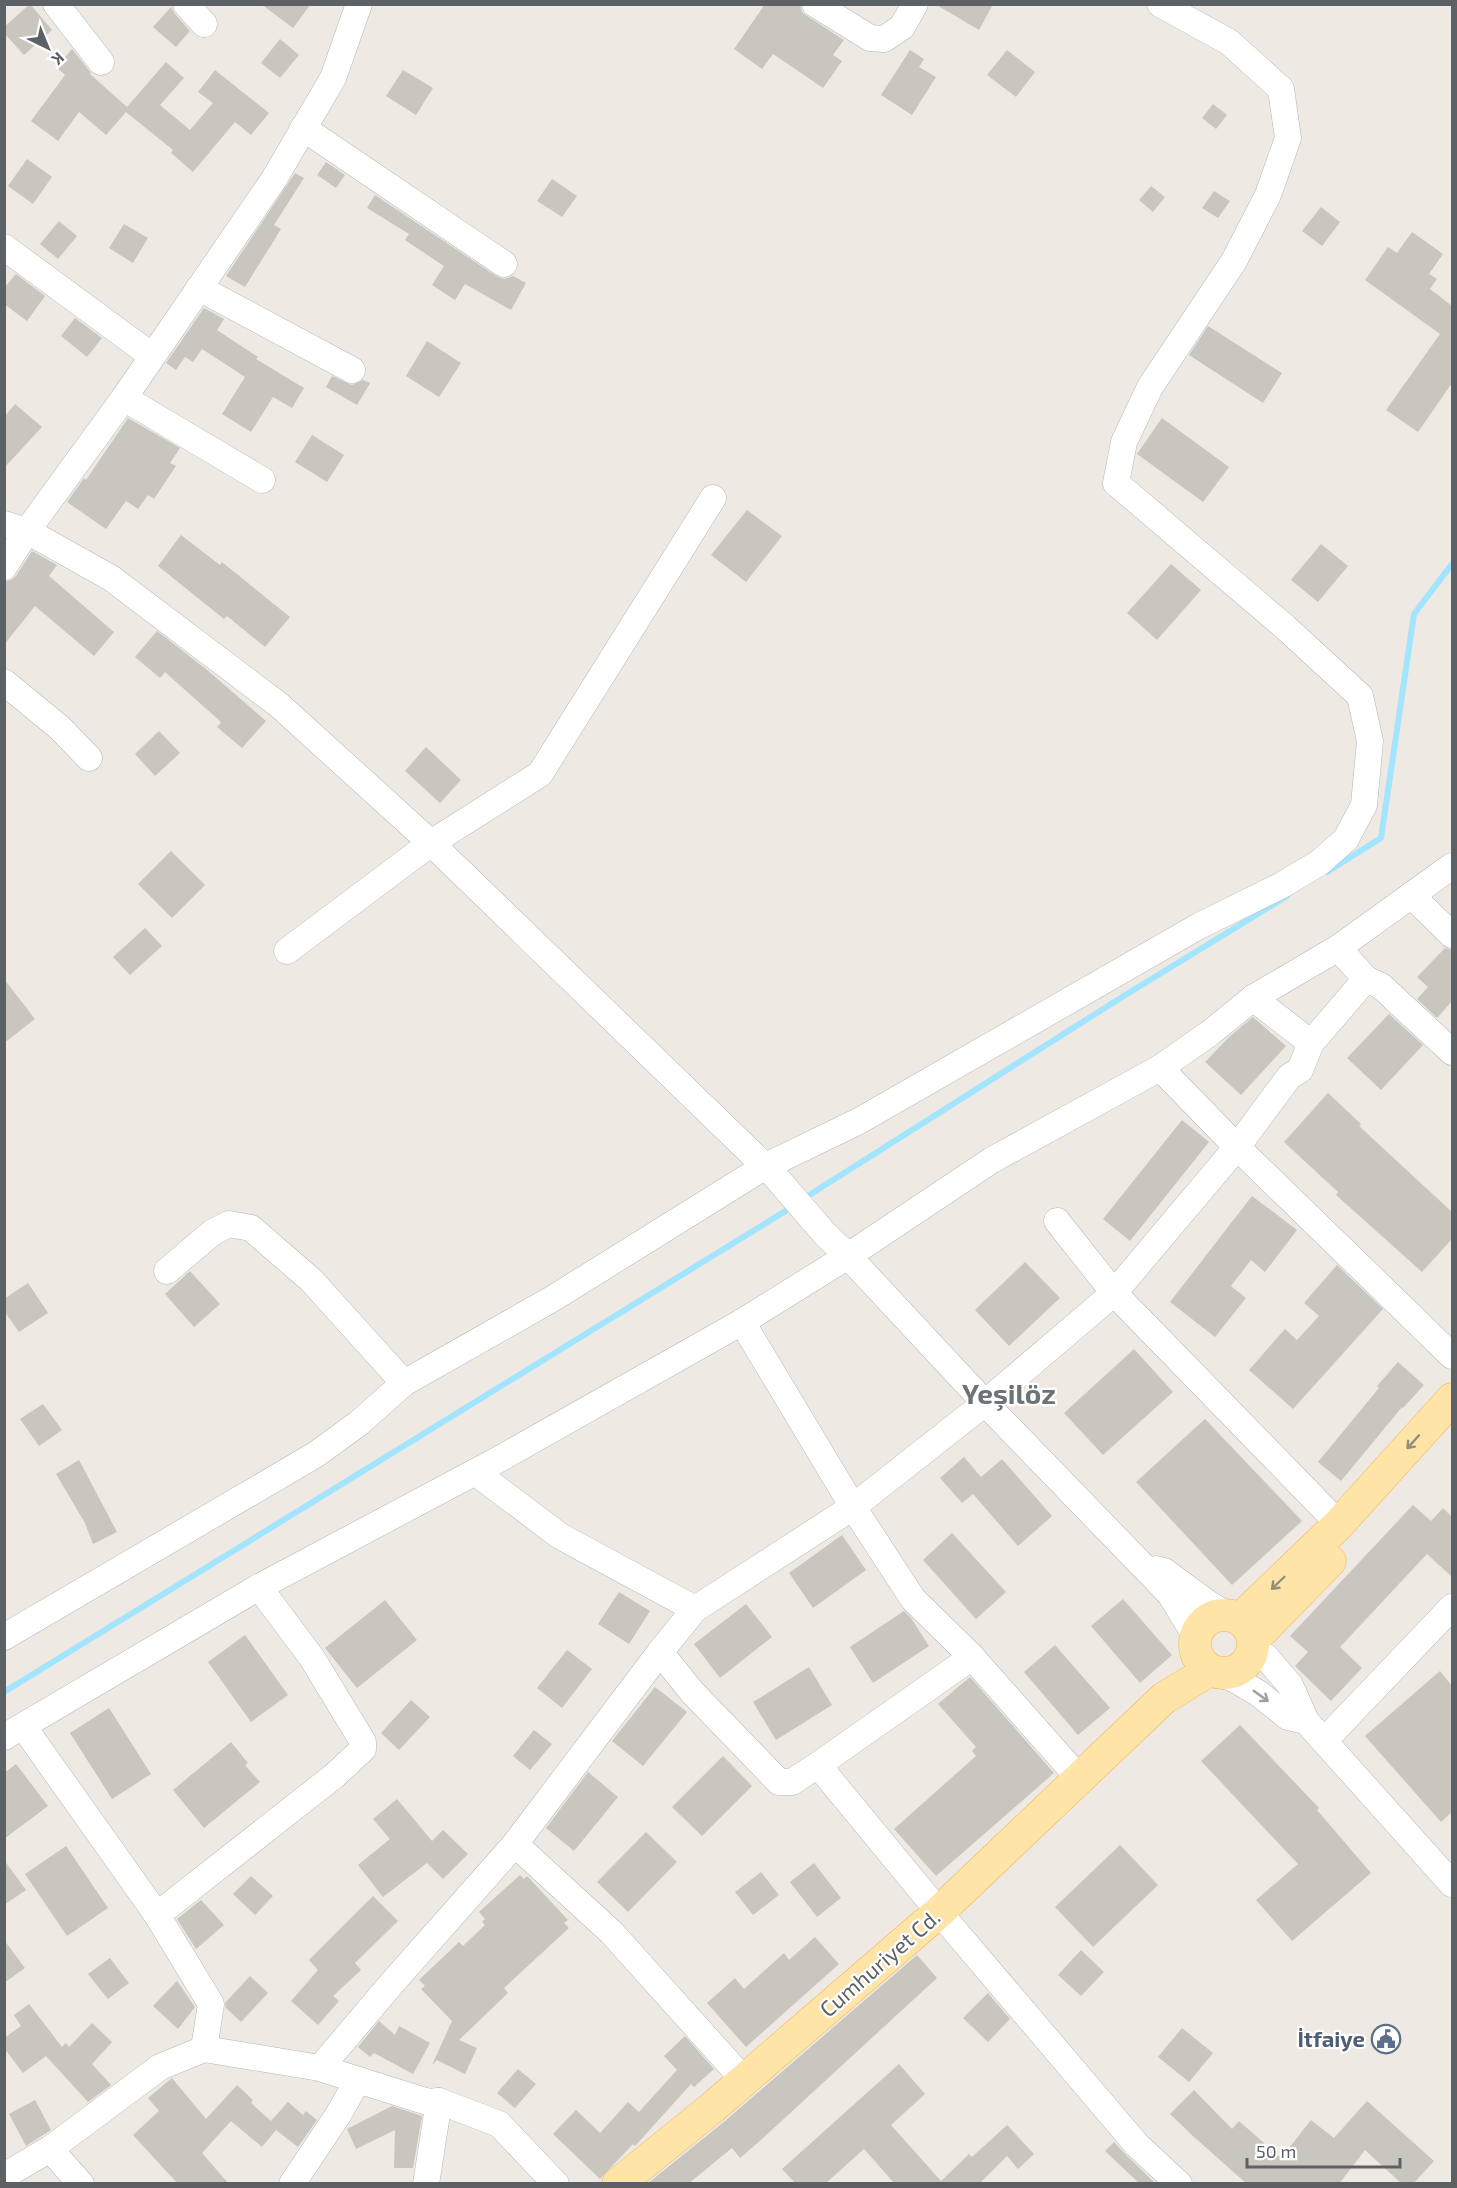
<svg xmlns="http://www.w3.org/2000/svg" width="1457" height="2188" font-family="'Exo 2',sans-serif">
<rect width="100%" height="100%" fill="#eeeae3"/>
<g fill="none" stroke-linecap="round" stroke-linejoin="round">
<g stroke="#a3e4ff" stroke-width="6">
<polyline points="1327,872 1381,838 1414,614 1452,564"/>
<polyline points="803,1199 1122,997 1287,896"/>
<polyline points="4,1692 792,1207"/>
</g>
</g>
<g fill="#c9c5bf">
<polygon points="30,4 52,30 24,55 4,33 4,27"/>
<polygon points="261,4 311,4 293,28"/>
<polygon points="765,4 800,4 802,12 807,16 844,40 833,55 842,61 823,88 773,54 762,69 734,49"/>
<polygon points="935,4 993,4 979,30"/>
<polygon points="171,7 175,14 190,31 176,47 153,27"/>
<polygon points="280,39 299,55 280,78 261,63"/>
<polygon points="72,49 91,73 90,74 127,107 166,62 184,78 160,105 190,130 213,103 198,92 215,70 269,113 251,135 235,122 193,172 171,153 173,150 126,112 106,135 79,112 58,141 31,121 65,75 56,67"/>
<polygon points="910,50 924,59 919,67 936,77 912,115 881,95"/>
<polygon points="1007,50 1035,72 1016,97 987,75"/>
<polygon points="403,70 433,88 416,115 386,96"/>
<polygon points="1213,104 1227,115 1216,129 1202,118"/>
<polygon points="27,159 52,177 33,204 8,186"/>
<polygon points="326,162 345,175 336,188 317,175"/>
<polygon points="295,173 304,178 274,225 281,229 245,287 226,276"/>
<polygon points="552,179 577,196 562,217 537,201"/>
<polygon points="1151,186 1165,197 1153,212 1139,200"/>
<polygon points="1214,191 1230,201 1218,218 1202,208"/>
<polygon points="375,195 496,276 504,279 513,276 526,283 511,310 465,284 455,300 432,285 444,266 405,240 409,234 367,208"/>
<polygon points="1321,207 1340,222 1322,246 1302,231"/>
<polygon points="59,221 77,236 58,259 40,244"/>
<polygon points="124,224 148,238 133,263 109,248"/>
<polygon points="1412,232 1443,254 1429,274 1437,279 1430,289 1452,306 1452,383 1418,432 1386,410 1440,334 1365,280 1388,247 1397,253"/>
<polygon points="16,274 45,296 27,321 4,304 4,288"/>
<polygon points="204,308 224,319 217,330 258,357 256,359 304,388 292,408 273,397 251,432 222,414 245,377 202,349 193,362 185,357 176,370 166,363"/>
<polygon points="75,318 102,338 87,357 61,336"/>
<polygon points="1208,326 1282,373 1263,403 1189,355"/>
<polygon points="427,341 461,363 439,397 406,376"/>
<polygon points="332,376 352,385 363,380 370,383 357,405 326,387"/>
<polygon points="15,404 42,427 4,468 4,417"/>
<polygon points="128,418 180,448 170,463 176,466 154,499 148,495 138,509 126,501 106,529 67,502 84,478 86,480"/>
<polygon points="1162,418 1229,467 1203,502 1137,454"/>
<polygon points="312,435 344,455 327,482 295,462"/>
<polygon points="747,510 782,536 746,582 711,555"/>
<polygon points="181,535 220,565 222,562 290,617 265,647 227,616 224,619 158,566"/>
<polygon points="1321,544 1348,566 1318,602 1291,580"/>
<polygon points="32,551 57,565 49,576 114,632 94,656 35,606 4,645 4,582 11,580 16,576"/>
<polygon points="1171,564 1201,590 1157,640 1127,613"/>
<polygon points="157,631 206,669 266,721 242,748 217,727 221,722 165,672 160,678 135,657"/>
<polygon points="159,731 180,753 155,776 135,754"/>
<polygon points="426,747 461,780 440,803 405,771"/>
<polygon points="171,851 205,885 172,918 138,884"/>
<polygon points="145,928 162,946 130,975 113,957"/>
<polygon points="1445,948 1452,950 1452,1001 1437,1018 1417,999 1428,987 1417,977"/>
<polygon points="4,979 35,1019 4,1043"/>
<polygon points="1389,1014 1423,1045 1381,1090 1347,1058"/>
<polygon points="1253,1017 1286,1046 1241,1095 1205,1062 1229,1037"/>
<polygon points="1328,1093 1361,1124 1359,1126 1452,1212 1452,1239 1422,1272 1336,1195 1338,1192 1284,1142"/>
<polygon points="1182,1120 1209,1142 1130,1241 1103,1219"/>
<polygon points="1252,1196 1297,1230 1265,1272 1251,1260 1231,1286 1246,1298 1215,1337 1170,1302"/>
<polygon points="1025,1262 1060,1298 1009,1346 975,1310"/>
<polygon points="1337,1265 1383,1309 1293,1409 1249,1370 1285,1329 1297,1340 1319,1316 1304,1303"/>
<polygon points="190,1271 220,1304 194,1327 165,1294"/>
<polygon points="28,1283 48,1313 19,1332 4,1311 4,1299"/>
<polygon points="1134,1349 1173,1392 1103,1455 1064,1413"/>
<polygon points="1398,1362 1424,1385 1403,1408 1402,1407 1341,1481 1318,1462 1379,1388 1377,1386"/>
<polygon points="43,1404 62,1430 39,1446 20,1419"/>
<polygon points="1205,1419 1302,1521 1232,1585 1136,1482"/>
<polygon points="964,1457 981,1477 1002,1459 1052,1516 1018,1546 973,1494 962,1503 940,1478"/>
<polygon points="79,1460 117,1532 93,1544 85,1523 56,1474"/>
<polygon points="1413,1505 1431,1521 1443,1508 1452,1517 1452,1577 1427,1554 1340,1647 1362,1668 1331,1701 1295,1666 1308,1652 1290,1636"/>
<polygon points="952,1533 1006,1592 976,1619 923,1560"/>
<polygon points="842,1535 866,1570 813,1608 789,1573"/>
<polygon points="619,1592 650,1611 629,1644 598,1624"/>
<polygon points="1123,1599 1172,1655 1140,1683 1091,1626"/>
<polygon points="385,1600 417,1640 357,1688 325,1648"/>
<polygon points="746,1604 772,1637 720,1678 694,1644"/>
<polygon points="904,1611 911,1618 929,1646 873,1683 850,1647"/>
<polygon points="245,1635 288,1695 251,1722 208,1662"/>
<polygon points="1055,1645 1110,1708 1078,1735 1024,1672"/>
<polygon points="567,1650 592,1669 562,1708 537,1688"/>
<polygon points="809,1667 832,1705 776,1740 753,1702"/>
<polygon points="1440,1671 1452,1686 1452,1812 1441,1822 1365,1736"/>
<polygon points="970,1677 1054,1773 936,1876 894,1829 976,1756 972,1751 976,1747 938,1704"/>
<polygon points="655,1687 687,1712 643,1766 612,1741"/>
<polygon points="411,1700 430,1717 399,1750 381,1733"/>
<polygon points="109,1708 151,1774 112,1799 70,1733"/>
<polygon points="1240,1725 1319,1808 1317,1810 1371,1873 1292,1941 1256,1900 1298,1864 1201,1761"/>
<polygon points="534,1730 552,1744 530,1770 513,1756"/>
<polygon points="231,1742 248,1763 245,1765 260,1782 204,1828 173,1790"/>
<polygon points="723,1756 752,1786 702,1836 672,1807"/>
<polygon points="16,1764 48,1806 4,1839 4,1773"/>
<polygon points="588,1772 618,1797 574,1851 546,1828"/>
<polygon points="397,1799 432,1841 443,1830 468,1854 443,1879 427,1863 383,1897 358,1865 390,1839 373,1819"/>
<polygon points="646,1832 677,1862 628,1912 597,1882"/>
<polygon points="1120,1845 1158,1885 1093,1947 1055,1907"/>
<polygon points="66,1846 108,1908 67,1936 25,1874"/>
<polygon points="4,1860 26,1890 4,1905"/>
<polygon points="814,1863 841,1898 817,1917 790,1882"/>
<polygon points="761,1872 779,1895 753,1915 735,1892"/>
<polygon points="520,1875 524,1879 527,1876 568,1920 564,1923 569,1928 504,1988 508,1993 459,2040 477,2048 465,2074 437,2060 432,2065 452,2021 421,1989 425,1986 419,1980 459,1942 463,1946 485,1925 482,1922 485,1919 479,1912"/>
<polygon points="251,1876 273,1896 255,1915 233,1894"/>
<polygon points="373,1896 398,1921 355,1963 361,1970 333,1996 339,2001 318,2025 291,2001 318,1970 309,1960"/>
<polygon points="201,1900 224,1925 196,1949 177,1919"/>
<polygon points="815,1937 839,1964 746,2047 707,2003 735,1978 744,1989 784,1953 789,1960"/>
<polygon points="4,1940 25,1968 4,1983"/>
<polygon points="1081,1950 1104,1972 1081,1996 1058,1975"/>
<polygon points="917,1955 937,1978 762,2139 740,2158 732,2148 688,2184 647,2184 725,2121"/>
<polygon points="110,1958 129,1983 108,1999 88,1974"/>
<polygon points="250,1976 268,1993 241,2022 226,2008 225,2003"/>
<polygon points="177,1981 195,2007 178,2029 153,2006"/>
<polygon points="988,1993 1010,2019 988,2042 963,2018"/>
<polygon points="29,2004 62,2047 66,2043 69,2047 92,2023 112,2042 92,2064 111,2085 88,2102 46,2056 23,2073 4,2048 4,2038 21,2026 14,2015"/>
<polygon points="379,2021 395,2035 399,2026 430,2043 413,2074 374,2053 370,2057 358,2047"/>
<polygon points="1182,2028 1213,2053 1189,2082 1158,2057"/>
<polygon points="685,2036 714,2069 694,2087 691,2084 635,2146 633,2144 600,2179 553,2134 576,2110 600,2133 628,2102 639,2112 677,2070 664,2056"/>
<polygon points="899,2064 925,2094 891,2125 941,2181 969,2154 972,2157 1007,2125 1034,2154 1018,2169 1007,2156 979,2184 895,2184 864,2149 825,2184 796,2184 782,2169"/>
<polygon points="518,2069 536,2084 515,2108 497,2093"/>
<polygon points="172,2078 206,2119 237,2085 253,2100 251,2103 271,2121 288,2102 303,2115 306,2111 317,2120 298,2147 276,2130 262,2147 231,2121 202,2153 229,2184 178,2184 133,2135 159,2111 148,2098"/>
<polygon points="1194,2090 1232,2129 1239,2121 1281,2158 1311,2120 1334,2138 1367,2101 1434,2161 1413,2184 1402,2184 1365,2150 1339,2184 1247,2184 1194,2137 1170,2114"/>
<polygon points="35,2100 51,2130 26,2146 9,2114"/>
<polygon points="392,2106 422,2116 413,2168 394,2168 395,2130 356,2149 347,2129"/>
<polygon points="1114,2142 1127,2156 1156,2184 1140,2184 1105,2151"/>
</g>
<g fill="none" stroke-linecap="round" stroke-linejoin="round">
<g stroke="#b4b7bb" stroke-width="27">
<g id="minor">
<polyline points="56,4 101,62"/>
<polyline points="186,4 204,24"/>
<polyline points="815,4 870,38 884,39 902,27 915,4"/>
<polyline points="303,128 504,264"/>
<polyline points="4,247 152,356"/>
<polyline points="199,288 352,370"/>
<polyline points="124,398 262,480"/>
<polyline points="4,524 27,531 111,578 279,705 431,843 775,1176 825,1234 848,1256 985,1403 1170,1594 1196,1637"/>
<polyline points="4,567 27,531 124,398 274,179 333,78 359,4"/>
<polyline points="4,682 60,728 89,758"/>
<polyline points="1411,895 1452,935"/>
<polyline points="1338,948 1366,979 1381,986 1452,1052"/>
<polyline points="287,951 431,843 540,774 713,498"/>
<polyline points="1253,998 1311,1043"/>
<polyline points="1160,1068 1237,1147 1452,1356"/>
<polyline points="1057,1221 1114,1293 1339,1524"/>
<polyline points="167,1271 213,1232 229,1224 251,1228 311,1280 404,1383 552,1299 764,1167 859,1121 1199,926 1282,885 1319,863 1346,839 1364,805 1370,741 1360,696 1285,627 1116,483 1124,442 1150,387 1234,261 1268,195 1288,138 1281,89 1229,42 1160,4"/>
<polyline points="742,1322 853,1507 913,1599 972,1657 1079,1778"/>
<polyline points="475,1472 560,1536 695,1609"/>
<polyline points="1156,1569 1164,1571 1209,1604 1228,1615"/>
<polyline points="4,1637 315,1455 359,1423 404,1383"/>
<polyline points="1253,1648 1266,1657 1290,1685 1306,1721 1452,1884"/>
<polyline points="660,1652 692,1692 779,1782 792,1782 818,1765 972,1657"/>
<polyline points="1215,1672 1234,1679 1258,1693 1288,1717 1306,1721"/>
<polyline points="23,1726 157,1915 211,2004 204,2049"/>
<polyline points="4,1737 259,1587 494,1462 742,1322 848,1256 992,1160 1160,1068 1210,1033 1253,998 1338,948 1452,866"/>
<polyline points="1324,1741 1452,1607"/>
<polyline points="818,1765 939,1912 1137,2145 1179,2184"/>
<polyline points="515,1844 612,1933 744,2080"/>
<polyline points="157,1915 334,1776 363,1749 363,1742 312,1658 259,1587"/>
<polyline points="320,2068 393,1982 515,1844 660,1652 695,1609 853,1507 985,1403 1114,1293 1237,1147 1289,1077 1300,1070 1311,1043 1366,979"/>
<polyline points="50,2149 81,2184"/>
<polyline points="4,2176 50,2149 160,2067 204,2049 320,2068 428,2102 439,2101 499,2124 556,2184"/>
<polyline points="292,2184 338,2115 358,2080"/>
<polyline points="426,2184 439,2101"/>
</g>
</g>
<g stroke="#f4b157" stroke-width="33">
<g id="major">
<circle cx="1224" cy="1644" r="29"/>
<polyline points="1240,1619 1339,1524 1452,1399"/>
<polyline points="1253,1640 1330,1561"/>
<polyline points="618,2184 713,2107 939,1912 1164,1698 1210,1670"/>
</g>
</g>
<use href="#minor" stroke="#fff" stroke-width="26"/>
<use href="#major" stroke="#ffe4a8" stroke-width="32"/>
</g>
<defs><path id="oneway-shaft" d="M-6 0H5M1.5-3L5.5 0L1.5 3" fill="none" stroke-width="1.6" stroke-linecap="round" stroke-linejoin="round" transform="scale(1.5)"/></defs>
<g stroke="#948f7c">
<use href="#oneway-shaft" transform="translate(1413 1442) rotate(132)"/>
<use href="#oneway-shaft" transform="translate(1278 1583) rotate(136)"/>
</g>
<use stroke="#9da0a2" href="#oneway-shaft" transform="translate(1261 1696) rotate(36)"/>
<defs>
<g id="civic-ring" transform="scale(1.5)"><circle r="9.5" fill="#fff" stroke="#5c6f8a" stroke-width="1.5"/><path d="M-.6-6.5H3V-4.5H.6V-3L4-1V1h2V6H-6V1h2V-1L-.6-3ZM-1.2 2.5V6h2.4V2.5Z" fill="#5c6f8a"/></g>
</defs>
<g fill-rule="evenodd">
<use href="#civic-ring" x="1386" y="2039"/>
</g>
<g text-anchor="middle" stroke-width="4.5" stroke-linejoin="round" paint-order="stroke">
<g font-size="22" fill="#5b6164" stroke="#fff">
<text transform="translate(880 1963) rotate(-41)" y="8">Cumhuriyet Cd.</text>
</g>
<g font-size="22" font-weight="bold" fill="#4e5e75" stroke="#fff" text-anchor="end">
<text x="1365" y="2047">İtfaiye</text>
</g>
<g font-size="28" font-weight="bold" fill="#6c7376" stroke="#fff">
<text x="1009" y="1404">Yeşilöz</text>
</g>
</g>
<rect width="1457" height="2188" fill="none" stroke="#5b6164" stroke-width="12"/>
<g transform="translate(48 48) rotate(137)" stroke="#ffffff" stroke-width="4.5" paint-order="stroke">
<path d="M0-4.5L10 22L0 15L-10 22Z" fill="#5b6164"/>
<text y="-9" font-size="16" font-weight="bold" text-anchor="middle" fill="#5b6164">K</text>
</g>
<path d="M1247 2158v9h153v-9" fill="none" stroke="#5b6164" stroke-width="3"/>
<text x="1256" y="2158" font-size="18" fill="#5b6164" stroke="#ffffff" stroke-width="4.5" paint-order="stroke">50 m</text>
</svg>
